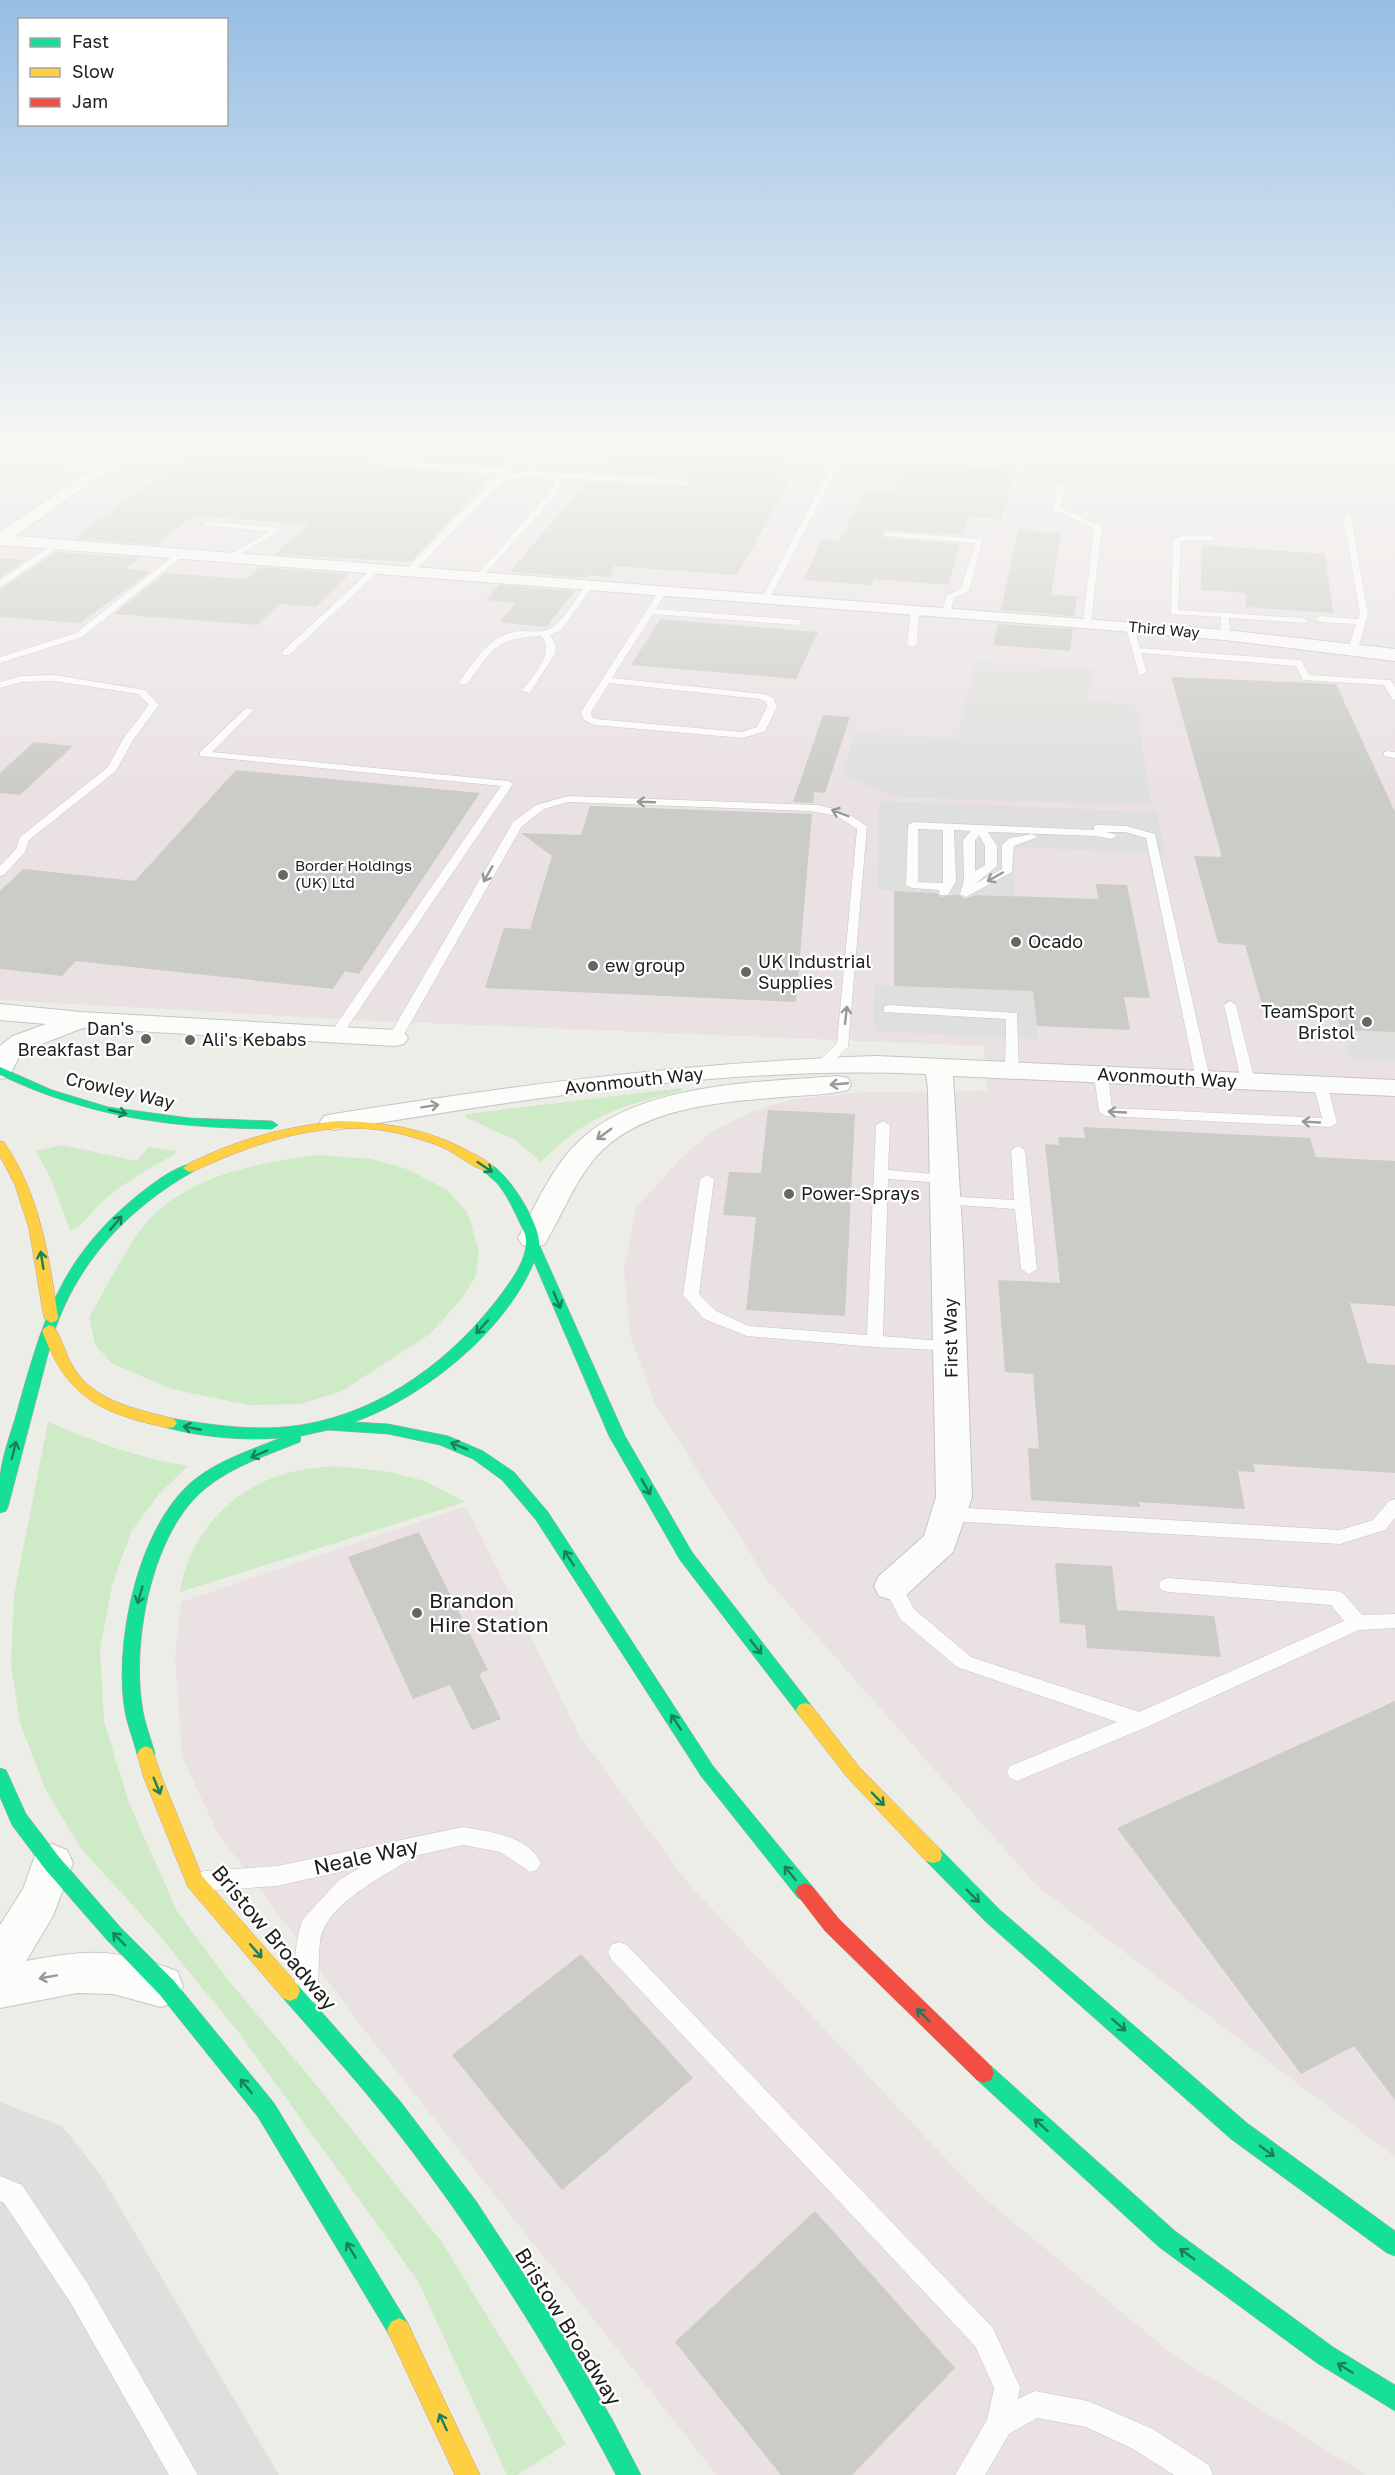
<svg xmlns="http://www.w3.org/2000/svg" width="1395" height="2475" font-family="'Golos Text',sans-serif">
<rect width="100%" height="100%" fill="#edede7"/>
<g fill="#eae1e3">
<polygon points="0,443 1395,443 1395,2157 1037,1886 768,1581 654,1402 630,1334 624,1270 636,1208 680,1159 713,1131 755,1110 795,1099 865,1092 987,1091 984,1046 375,1021 0,1000"/>
<polygon points="466,1506 580,1736 687,1882 976,2191 1171,2353 1366,2475 717,2475 374,2043 217,1832 182,1756 175,1656 181,1602"/>
</g>
<g fill="#cfeac7">
<path d="M681 1088 682 1091C621 1105 586 1116 541 1162L515 1140 465 1117 467 1114Z"/>
<path d="M62 1145 136 1161 149 1147 176 1151 174 1155C150 1167 126 1182 105 1199 93 1208 84 1227 70 1230L51 1179 36 1151Z"/>
<path d="M317 1155 371 1159 407 1169 447 1190 467 1212 479 1250 476 1276 463 1297 430 1334 342 1391 300 1404 249 1405 171 1389 111 1363 95 1344 89 1317C105 1290 127 1246 146 1223 188 1175 258 1163 317 1155Z"/>
<path d="M48 1422C95 1442 138 1458 188 1466L159 1494 131 1532 112 1586 100 1649 104 1721 129 1803 177 1911 228 1980 307 2074 441 2241 566 2444 517 2475H507L418 2281 239 2033 155 1930 79 1846 45 1788 20 1723 11 1665 14 1595Z"/>
<path d="M333 1466 384 1471 425 1481 465 1502 180 1592C188 1534 235 1485 292 1472 305 1468 320 1468 333 1466Z"/>
</g>
<g fill="#dfdfdd">
<polygon points="975,661 1095,670 1085,700 1136,705 1151,805 893,797 842,773 855,734 958,738"/>
<polygon points="879,801 1157,812 1166,854 1014,847 1015,896 877,890"/>
<polygon points="874,985 1033,991 1038,1039 873,1031"/>
<polygon points="1341,1030 1395,1032 1395,1061 1351,1059"/>
<polygon points="0,2102 62,2126 100,2174 279,2475 0,2475"/>
</g>
<g fill="#cbcbc7">
<polygon points="206,443 285,443 271,454 373,460 371,464 373,466 492,475 411,562 275,554 309,524 193,516 156,545 74,538"/>
<polygon points="398,443 523,443 499,467 381,458"/>
<polygon points="617,445 789,457 777,478 791,479 737,575 613,566 612,577 588,575 585,578 510,572 587,481 686,487 692,484 686,479 594,473"/>
<polygon points="905,463 1016,470 1001,519 968,517 962,535 882,530 884,538 960,544 948,585 874,579 871,585 804,580 822,540 839,541 865,489 891,491"/>
<polygon points="1018,530 1061,533 1051,595 1077,596 1074,616 1001,610"/>
<polygon points="1202,545 1325,554 1333,613 1246,607 1246,593 1201,590"/>
<polygon points="56,552 139,558 126,568 150,572 80,623 0,617 0,589"/>
<polygon points="0,558 25,560 0,577"/>
<polygon points="260,567 349,574 316,607 279,604 258,625 114,614 165,573 247,579"/>
<polygon points="499,585 575,591 546,627 499,622 516,603 487,600"/>
<polygon points="660,619 755,627 818,632 796,679 631,665"/>
<polygon points="998,624 1073,629 1070,651 993,645"/>
<polygon points="1171,677 1336,684 1395,812 1395,1032 1341,1030 1336,1012 1263,1008 1245,945 1218,943 1194,856 1222,857"/>
<polygon points="823,715 850,717 825,793 814,792 813,803 793,802"/>
<polygon points="34,742 73,746 20,795 0,793 0,773"/>
<polygon points="236,770 480,793 359,974 345,971 333,989 76,961 62,976 0,969 0,891 23,869 135,881"/>
<polygon points="590,806 812,814 796,1002 485,988 504,928 530,929 552,856 521,833 581,835"/>
<polygon points="1096,884 1127,885 1150,998 1124,997 1130,1030 1037,1026 1033,991 894,986 894,891 937,893 940,897 958,894 965,899 975,895 1098,899"/>
<polygon points="768,1110 855,1114 845,1316 746,1310 756,1217 723,1215 729,1172 761,1173"/>
<polygon points="1083,1127 1310,1138 1316,1157 1395,1161 1395,1306 1350,1303 1367,1363 1395,1365 1395,1473 1253,1464 1255,1472 1238,1471 1245,1509 1139,1502 1140,1507 1031,1500 1028,1448 1039,1449 1033,1374 1005,1372 998,1280 1060,1283 1045,1144 1059,1145 1058,1137 1085,1138"/>
<polygon points="419,1532 488,1670 479,1674 501,1719 472,1730 450,1685 413,1699 348,1557"/>
<polygon points="1055,1563 1112,1566 1117,1610 1214,1616 1221,1657 1087,1648 1085,1625 1060,1623"/>
<polygon points="1395,1701 1395,2100 1354,2046 1301,2074 1117,1828"/>
<polygon points="581,1954 693,2078 562,2190 452,2055"/>
<polygon points="815,2211 955,2368 852,2475 781,2475 675,2342"/>
</g>
<g fill="none" stroke-linecap="round" stroke-linejoin="round">
<g stroke="#c5c5c3" stroke-width="1">
<g id="lane">
<polygon points="138,443 147,443 113,466 107,466 107,462"/>
<polygon points="376,460 510,470 514,472 510,474 373,464"/>
<polygon points="834,460 841,462 770,598 763,600 762,598"/>
<polygon points="528,471 686,481 690,483 686,485 556,477 562,480 560,490 480,580 477,579 477,575 553,488 554,481 541,476 528,475 502,481 413,573 407,573 407,569 496,477"/>
<polygon points="1061,484 1065,486 1060,507 1102,527 1091,623 1087,626 1083,623 1094,528 1053,510 1057,486"/>
<polygon points="1347,515 1351,517 1368,614 1358,649 1353,652 1348,649 1356,624 1320,622 1316,619 1320,616 1358,619 1360,614 1343,517"/>
<polygon points="204,521 277,528 281,530 230,560 227,560 227,556 269,532 207,525 204,525"/>
<polygon points="884,532 983,539 969,591 955,597 949,614 942,612 947,595 961,589 975,543 887,536 884,536"/>
<polygon points="1185,535 1212,536 1216,538 1212,540 1181,541 1178,610 1303,618 1307,621 1306,623 1229,618 1230,635 1225,638 1220,635 1221,617 1171,614 1173,540"/>
<polygon points="55,543 62,545 0,587 0,580"/>
<polygon points="178,552 185,554 82,637 0,663 0,657 76,633"/>
<polygon points="374,567 381,569 289,655 283,655 283,651"/>
<path d="M587 583 594 585 561 630 550 635 556 646 555 654 530 693 522 691C532 677 557 652 541 636 493 639 495 648 467 684H461L459 682C476 659 491 633 521 631 532 631 544 633 553 627 566 618 577 596 587 583Z"/>
<path d="M663 588 667 591 656 609 801 620V624L798 625 653 614 612 678 765 694 773 698 777 707 765 731 743 738 594 725 584 720 581 712 659 591ZM609 683 760 699 766 702 767 707 757 727 742 732 596 719 592 717 591 712Z"/>
<polygon points="915,607 919,610 917,644 912,647 907,644 911,610"/>
<polygon points="1130,624 1134,627 1140,648 1299,660 1302,661 1309,675 1391,680 1395,687 1395,700 1392,699 1384,685 1303,680 1296,666 1141,653 1147,673 1139,675 1126,627"/>
<polygon points="55,675 145,690 159,705 133,740 116,771 29,840 25,852 4,875 0,876 0,866 16,849 20,837 108,767 123,739 149,705 139,694 55,681 21,682 0,688 0,682 21,676"/>
<polygon points="246,708 254,710 212,752 508,781 513,784 340,1038 335,1039 329,1035 501,786 200,756 200,752"/>
<polygon points="1388,751 1395,752 1395,758 1384,756 1384,752"/>
<polygon points="568,796 818,805 845,812 867,826 848,1047 827,1068 817,1068 815,1065 837,1043 857,829 837,816 810,811 568,802 544,809 522,826 402,1038 400,1041 390,1041 388,1038 513,822 536,805"/>
<path d="M913 822 1094 830V826L1098 825 1126 826 1155 834 1210 1079 1208 1082 1203 1083 1196 1079 1146 838 1125 832H1105L1115 834 1117 836 1111 839 1096 836 988 832 997 846V866L975 884 1002 869V845L1010 838 1032 834 1038 837 1014 846 1012 872 966 897 960 894 964 880 963 840 971 831 954 830 956 881 948 895H940L939 890 912 888 906 885 908 825ZM918 829 943 830V883L918 882ZM979 835 985 846V865L975 871V840Z"/>
<polygon points="1230,1001 1236,1005 1255,1081 1248,1085 1241,1081 1224,1005"/>
<polygon points="889,1005 1017,1013 1019,1070 1012,1074 1005,1070 1006,1019 884,1012 884,1006"/>
<polygon points="1101,1071 1108,1075 1112,1108 1322,1118 1313,1084 1320,1080 1327,1084 1337,1123 1330,1127 1106,1116 1099,1112 1094,1075"/>
<polygon points="883,1121 890,1125 888,1170 943,1175 950,1179 943,1183 888,1179 883,1336 951,1342 957,1343 959,1347 957,1351 875,1347 747,1336 704,1319 683,1295 700,1179 707,1175 714,1179 699,1294 716,1311 749,1326 867,1335 876,1125"/>
<polygon points="1018,1146 1025,1150 1037,1269 1029,1274 1021,1269 1015,1209 944,1204 937,1200 944,1196 1014,1200 1011,1150"/>
<polygon points="1395,1499 1395,1518 1385,1530 1340,1544 949,1521 943,1519 940,1514 943,1509 949,1507 1340,1530 1373,1520 1389,1501"/>
<polygon points="1168,1578 1336,1591 1343,1593 1362,1615 1395,1614 1395,1628 1359,1630 1147,1727 1017,1781 1010,1778 1007,1772 1010,1766 1117,1722 957,1667 900,1619 883,1586 885,1581 892,1579 899,1581 914,1609 971,1657 1139,1712 1344,1621 1331,1605 1168,1592 1161,1590 1159,1585 1161,1580"/>
<path d="M463 1827C490 1832 527 1835 541 1863L537 1870 530 1872 500 1852 463 1845 410 1857 408 1861C380 1878 324 1906 320 1942 318 1958 320 1990 315 2001L307 2005 299 2001C291 1983 295 1937 303 1919L339 1880 361 1867 277 1886 204 1891 196 1888 193 1881 196 1874 204 1871 277 1866Z"/>
<polygon points="619,1942 627,1945 993,2328 1020,2387 1018,2399 1035,2391 1088,2401 1153,2429 1209,2465 1213,2475 1174,2475 1133,2449 1086,2427 1037,2418 1009,2434 985,2475 955,2475 987,2420 994,2388 975,2346 611,1959 608,1952 611,1945"/>
<polygon points="0,2176 22,2185 88,2284 198,2475 169,2475 70,2302 4,2203 0,2201"/>
</g>
</g>
<g stroke="#c5c5c3" stroke-width="2">
<g id="street">
<polygon points="0,453 110,460 117,464 15,536 1225,630 1395,649 1395,661 1225,640 1060,626 0,545 0,532 95,467 0,461"/>
<polygon points="0,1004 81,1012 395,1030 404,1032 408,1038 404,1044 395,1046 83,1028 31,1048 19,1057 9,1077 0,1079 0,1046 13,1036 46,1024 0,1020"/>
<path d="M876 1056 1395 1080V1096L953 1076 963 1244 972 1497 953 1552 905 1596 892 1600 879 1596 874 1586 879 1576 924 1536 936 1497 928 1088 926 1074C728 1065 528 1099 334 1130L324 1128 320 1122 324 1116 334 1114C514 1085 694 1062 876 1056Z"/>
<path d="M838 1076 848 1078 851 1084 848 1090C827 1095 805 1095 783 1097 721 1102 639 1107 595 1158 573 1184 562 1216 544 1245L533 1247 522 1245 518 1238C537 1203 555 1160 586 1135 648 1083 761 1082 838 1076Z"/>
<path d="M52 1844 67 1850 73 1863 53 1916 26 1961C88 1949 117 1948 177 1971L183 1986 177 2001 161 2007 113 1994 77 1993 0 2008V1925L23 1889 37 1850Z"/>
</g>
</g>
<g stroke="#c1a19e" stroke-width="1">
<g id="fast">
<path d="M0 1067 52 1090 108 1107 189 1118 272 1121 278 1125 272 1129C172 1128 91 1118 0 1075Z"/>
<path d="M487 1163C506 1168 541 1225 539 1244L625 1436 692 1552 811 1705 814 1710 811 1715 805 1717 799 1715 680 1560 609 1436 534 1262C506 1331 423 1398 354 1422L388 1424 448 1436 483 1451 514 1472 548 1512 713 1766 812 1886 815 1892 812 1898 805 1901 798 1898 701 1776 536 1520 502 1480 473 1459 440 1445 388 1434 328 1430 301 1436 300 1442C268 1455 233 1466 206 1488 152 1531 132 1640 142 1705 144 1722 151 1738 155 1754L152 1759 146 1762 140 1759 137 1754C133 1738 126 1722 124 1705 115 1637 139 1525 194 1480 219 1460 251 1450 280 1438 243 1441 200 1437 164 1427L161 1423 164 1419 169 1418C212 1425 257 1432 301 1425 383 1412 454 1358 502 1293 513 1278 527 1259 526 1240 526 1234 522 1228 520 1223 513 1209 507 1195 497 1183 491 1178 485 1173 481 1167Z"/>
<path d="M189 1164 195 1168 194 1171C127 1209 75 1264 52 1339L8 1507 6 1511 0 1513C0 1501 0 1488 0 1476 3 1451 14 1425 20 1401 45 1312 64 1255 138 1195 152 1184 171 1169 189 1164Z"/>
<polygon points="0,1768 6,1770 26,1814 59,1857 121,1928 174,1981 274,2103 407,2322 411,2330 407,2338 399,2342 391,2338 258,2117 160,1995 107,1940 45,1869 12,1825 0,1797"/>
<polygon points="933,1847 940,1849 1000,1910 1247,2123 1395,2231 1395,2256 1387,2253 1231,2139 986,1922 926,1861 924,1855 926,1849"/>
<path d="M290 1981 297 1984 400 2101 476 2201 561 2331 613 2421 641 2475H616C553 2355 481 2240 398 2133 362 2086 322 2043 283 1998L280 1991 283 1984Z"/>
<polygon points="984,2063 991,2066 1175,2231 1333,2347 1395,2385 1395,2411 1317,2363 1159,2247 977,2080 974,2073 977,2066"/>
</g>
</g>
<g stroke="#c1a19e" stroke-width="1">
<g id="slow">
<path d="M338 1121C385 1122 429 1129 470 1152 478 1156 487 1160 493 1167L492 1170C477 1173 459 1155 446 1149 436 1144 423 1140 412 1137 337 1114 261 1140 194 1171L189 1172 183 1168C189 1162 199 1159 207 1155 249 1136 293 1126 338 1121Z"/>
<path d="M0 1141 4 1142C40 1195 49 1256 58 1318L56 1321 51 1323 44 1318 29 1228 15 1185 0 1156Z"/>
<path d="M49 1325C54 1327 54 1326 56 1330 66 1348 67 1362 82 1379 107 1405 142 1410 174 1419L177 1423 174 1427 169 1428C102 1414 66 1398 42 1330Z"/>
<polygon points="805,1703 811,1705 859,1767 940,1849 942,1855 940,1861 933,1863 926,1861 847,1777 799,1715 796,1710 799,1705"/>
<polygon points="146,1746 152,1749 162,1778 202,1876 297,1984 300,1991 297,1998 290,2001 283,1998 188,1887 144,1778 137,1754 140,1749"/>
<polygon points="399,2318 407,2322 480,2475 455,2475 387,2330 391,2322"/>
</g>
</g>
<g stroke="#c1a19e" stroke-width="1">
<polygon id="jam" points="805,1883 812,1886 839,1919 991,2066 994,2073 991,2080 984,2083 977,2080 825,1931 795,1892 798,1886"/>
</g>
<use href="#lane" fill="#fcfcfb" fill-rule="evenodd"/>
<use href="#street" fill="#fcfcfb" fill-rule="evenodd"/>
<use href="#fast" fill="#16e098" fill-rule="evenodd"/>
<use href="#slow" fill="#ffcf43" fill-rule="evenodd"/>
<use href="#jam" fill="#f24e42" fill-rule="evenodd"/>
</g>
<defs><path id="oneway-shaft" d="M-6 0H5M1.5-3L5.5 0L1.5 3" fill="none" stroke-width="1.6" stroke-linecap="round" stroke-linejoin="round" transform="scale(1.5)"/></defs>
<g stroke="#989898">
<use href="#oneway-shaft" transform="translate(646 802) rotate(-178)"/>
<use href="#oneway-shaft" transform="translate(840 813) rotate(-159)"/>
<use href="#oneway-shaft" transform="translate(488 874) rotate(120)"/>
<use href="#oneway-shaft" transform="translate(995 877) rotate(150)"/>
<use href="#oneway-shaft" transform="translate(846 1015) rotate(-84)"/>
<use href="#oneway-shaft" transform="translate(839 1084) rotate(175)"/>
<use href="#oneway-shaft" transform="translate(430 1106) rotate(-9)"/>
<use href="#oneway-shaft" transform="translate(1117 1112) rotate(-177)"/>
<use href="#oneway-shaft" transform="translate(1311 1122) rotate(-177)"/>
<use href="#oneway-shaft" transform="translate(604 1134) rotate(144)"/>
<use href="#oneway-shaft" transform="translate(48 1977) rotate(170)"/>
</g>
<g stroke="#1a7f5b">
<use href="#oneway-shaft" transform="translate(118 1112) rotate(14)"/>
<use href="#oneway-shaft" transform="translate(485 1167) rotate(34)"/>
<use href="#oneway-shaft" transform="translate(116 1223) rotate(-50)"/>
<use href="#oneway-shaft" transform="translate(42 1260) rotate(-99)"/>
<use href="#oneway-shaft" transform="translate(557 1300) rotate(67)"/>
<use href="#oneway-shaft" transform="translate(482 1327) rotate(132)"/>
<use href="#oneway-shaft" transform="translate(192 1428) rotate(-169)"/>
<use href="#oneway-shaft" transform="translate(459 1446) rotate(-158)"/>
<use href="#oneway-shaft" transform="translate(14 1450) rotate(-76)"/>
<use href="#oneway-shaft" transform="translate(259 1454) rotate(156)"/>
<use href="#oneway-shaft" transform="translate(646 1487) rotate(60)"/>
<use href="#oneway-shaft" transform="translate(569 1558) rotate(-123)"/>
<use href="#oneway-shaft" transform="translate(140 1595) rotate(106)"/>
<use href="#oneway-shaft" transform="translate(756 1647) rotate(52)"/>
<use href="#oneway-shaft" transform="translate(676 1722) rotate(-123)"/>
<use href="#oneway-shaft" transform="translate(157 1786) rotate(68)"/>
<use href="#oneway-shaft" transform="translate(878 1799) rotate(46)"/>
<use href="#oneway-shaft" transform="translate(790 1873) rotate(-129)"/>
<use href="#oneway-shaft" transform="translate(973 1896) rotate(45)"/>
<use href="#oneway-shaft" transform="translate(119 1939) rotate(-134)"/>
<use href="#oneway-shaft" transform="translate(256 1951) rotate(49)"/>
<use href="#oneway-shaft" transform="translate(923 2015) rotate(-135)"/>
<use href="#oneway-shaft" transform="translate(1119 2025) rotate(41)"/>
<use href="#oneway-shaft" transform="translate(246 2086) rotate(-129)"/>
<use href="#oneway-shaft" transform="translate(1041 2125) rotate(-138)"/>
<use href="#oneway-shaft" transform="translate(1267 2151) rotate(36)"/>
<use href="#oneway-shaft" transform="translate(351 2250) rotate(-121)"/>
<use href="#oneway-shaft" transform="translate(1187 2254) rotate(-144)"/>
<use href="#oneway-shaft" transform="translate(1345 2368) rotate(-148)"/>
<use href="#oneway-shaft" transform="translate(443 2422) rotate(-115)"/>
</g>
<linearGradient id="sky" x2="0" y2="1"><stop stop-color="#96bee4"/><stop offset="0.56" stop-color="#f7f7f4"/><stop offset="1" stop-color="#f7f7f4" stop-opacity="0"/></linearGradient>
<rect width="1395" height="790" fill="url(#sky)"/>
<g fill="#666664" stroke="#fff" stroke-width="2">
<circle cx="283" cy="875" r="6"/>
<circle cx="1016" cy="942" r="6"/>
<circle cx="593" cy="966" r="6"/>
<circle cx="746" cy="972" r="6"/>
<circle cx="1367" cy="1022" r="6"/>
<circle cx="146" cy="1039" r="6"/>
<circle cx="190" cy="1040" r="6"/>
<circle cx="789" cy="1194" r="6"/>
<circle cx="417" cy="1613" r="6"/>
</g>
<g text-anchor="middle" stroke-width="4.5" stroke-linejoin="round" paint-order="stroke">
<g font-size="15" fill="#1e1e1e" stroke="#fff">
<text transform="translate(1164 630) rotate(5)" y="5">Third Way</text>
</g>
<g font-size="15" fill="#1e1e1e" stroke="#fff" text-anchor="start">
<text x="295" y="871">Border Holdings<tspan x="295" dy="17">(UK) Ltd</tspan></text>
</g>
<g font-size="18" fill="#1e1e1e" stroke="#fff" text-anchor="start">
<text x="1028" y="948">Ocado</text>
<text x="758" y="968">UK Industrial<tspan x="758" dy="21">Supplies</tspan></text>
<text x="605" y="972">ew group</text>
<text x="1355" y="1018" text-anchor="end">TeamSport<tspan x="1355" dy="21">Bristol</tspan></text>
<text x="134" y="1035" text-anchor="end">Dan's<tspan x="134" dy="21">Breakfast Bar</tspan></text>
<text x="202" y="1046">Ali's Kebabs</text>
<text x="801" y="1200">Power-Sprays</text>
</g>
<g font-size="18" fill="#1e1e1e" stroke="#fff">
<text transform="translate(1167 1078) rotate(3)" y="6">Avonmouth Way</text>
<text transform="translate(634 1081) rotate(-6)" y="6">Avonmouth Way</text>
<text transform="translate(120 1091) rotate(13)" y="6">Crowley Way</text>
<text transform="translate(951 1338) rotate(-91)" y="6">First Way</text>
</g>
<g font-size="21" fill="#1e1e1e" stroke="#fff" text-anchor="start">
<text x="429" y="1608">Brandon<tspan x="429" dy="24">Hire Station</tspan></text>
</g>
<g font-size="21" fill="#1e1e1e" stroke="#fff">
<text transform="translate(366 1857) rotate(-12)" y="7">Neale Way</text>
<text transform="translate(274 1938) rotate(50)" y="7">Bristow Broadway</text>
<text transform="translate(568 2327) rotate(58)" y="7">Bristow Broadway</text>
</g>
</g>
<rect x="18" y="18" width="210" height="108" fill="#ffffff" stroke="#a5a5a5" stroke-width="1.5"/>
<rect x="30" y="38" width="30" height="9" fill="#16e098" stroke="#a5a5a5" stroke-width="1.5"/>
<text x="72" y="48" font-size="18" fill="#1e1e1e">Fast</text>
<rect x="30" y="68" width="30" height="9" fill="#ffcf43" stroke="#a5a5a5" stroke-width="1.5"/>
<text x="72" y="78" font-size="18" fill="#1e1e1e">Slow</text>
<rect x="30" y="98" width="30" height="9" fill="#f24e42" stroke="#a5a5a5" stroke-width="1.5"/>
<text x="72" y="108" font-size="18" fill="#1e1e1e">Jam</text>
</svg>
